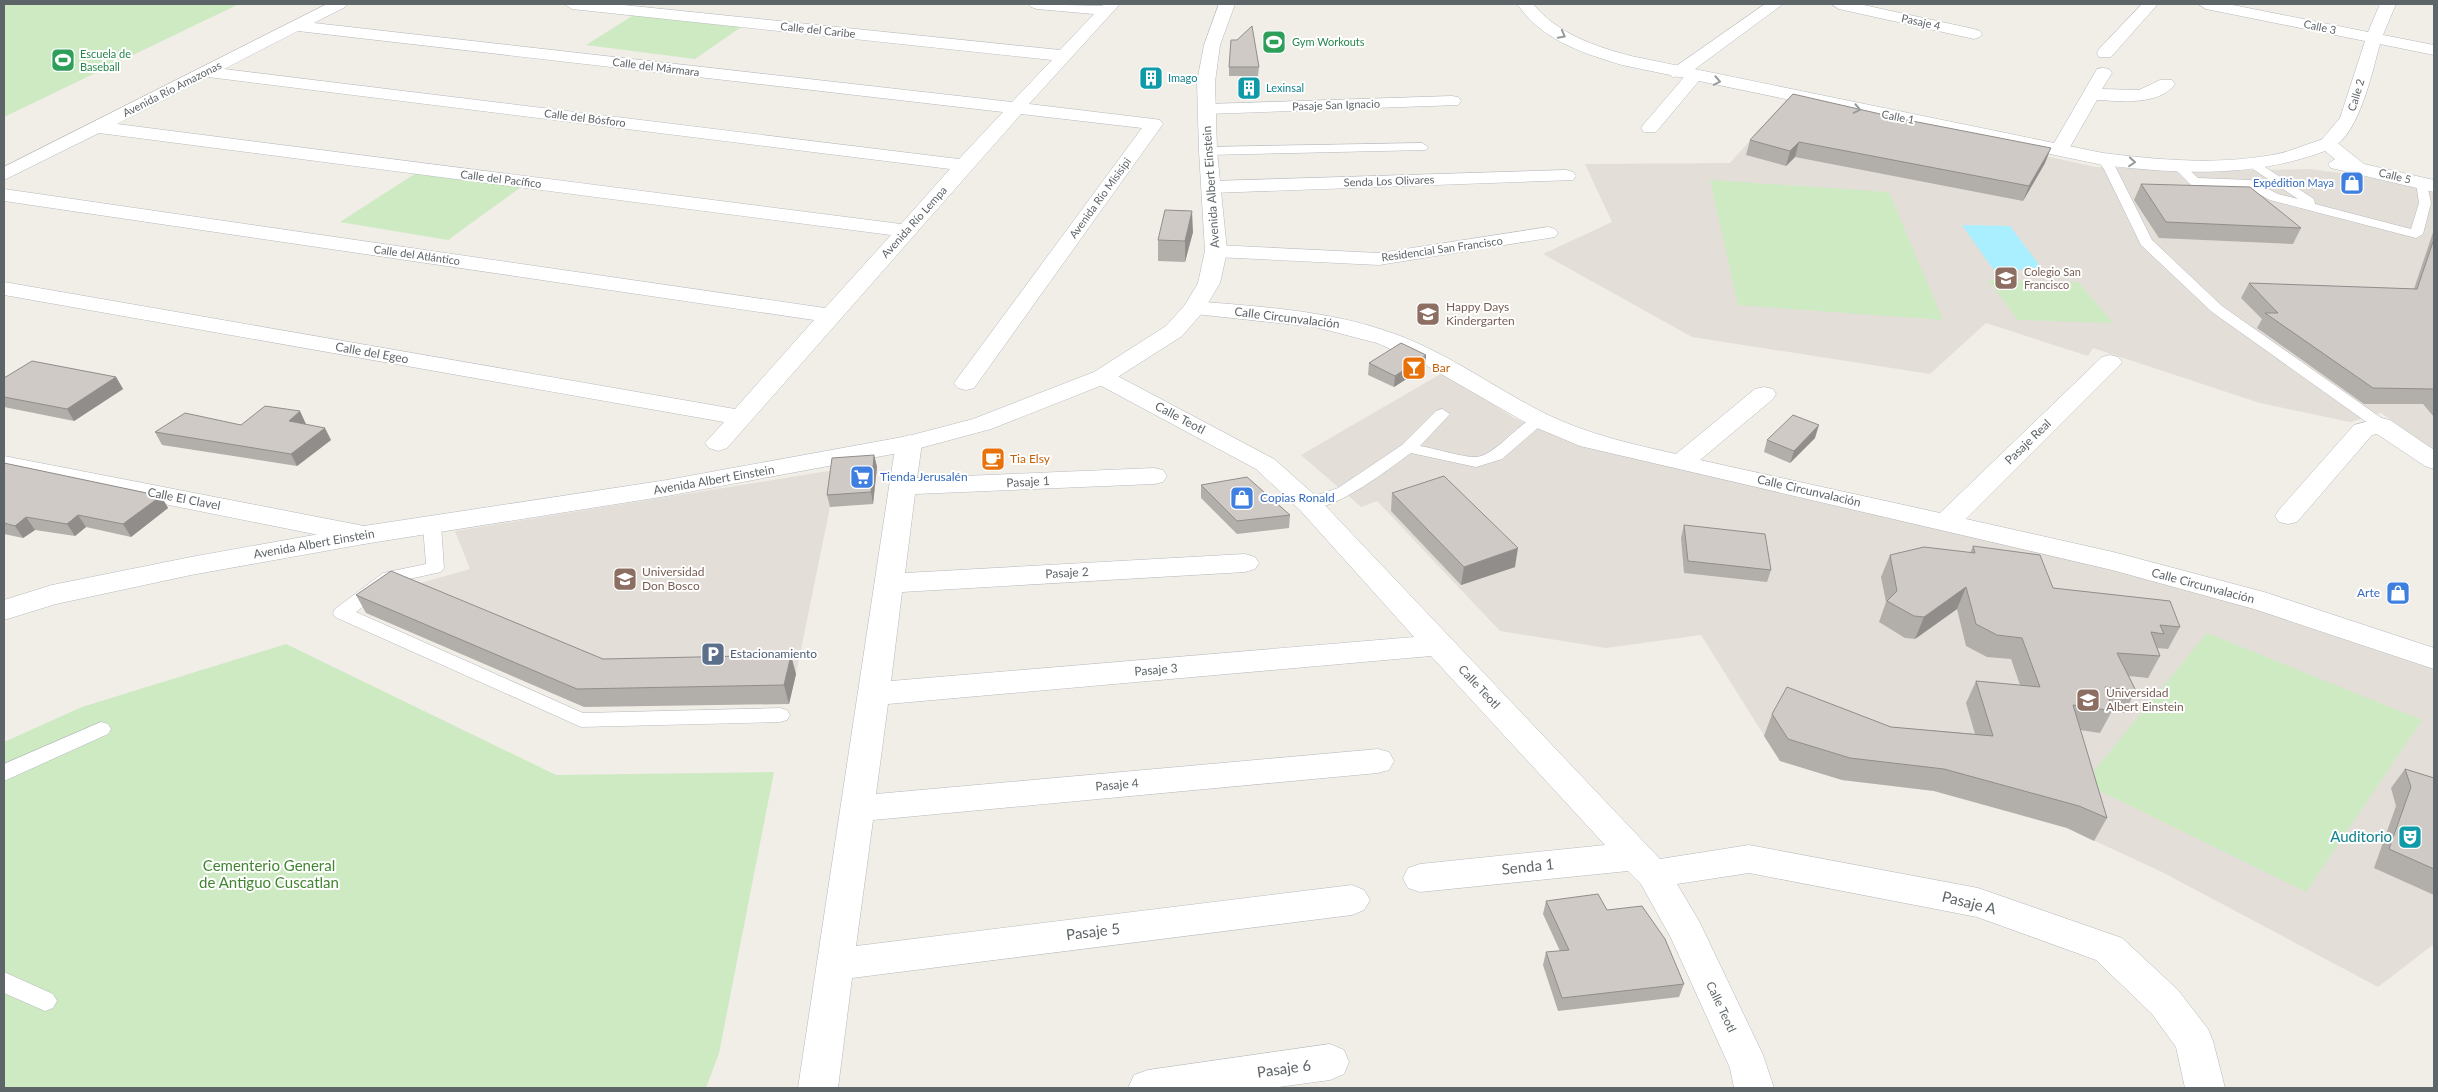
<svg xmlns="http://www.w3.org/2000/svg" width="2438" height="1092" font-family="Lato,sans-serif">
<rect width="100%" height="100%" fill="#f1ede7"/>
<g fill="#e4ded8">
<polygon points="1786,100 2096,167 2208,171 2310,169 2356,175 2434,191 2434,229 2419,275 2434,281 2434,450 2381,413 2350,422 2260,403 2093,348 2088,356 1986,323 1930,374 1692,337 1543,254 1612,222 1585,164 1730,163"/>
<polygon points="1444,372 1514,418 1568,441 2191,588 2392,648 2434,664 2434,944 2378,987 2162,872 2067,828 1934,791 1842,780 1780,761 1701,635 1606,648 1500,631 1377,501 1361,507 1301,455"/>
<polygon points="835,470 830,507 796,674 610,678 399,589 470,569 455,531"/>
</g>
<g fill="#cdeac3">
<polygon points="4,4 239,4 4,117"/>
<polygon points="637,13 744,25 695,59 586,45"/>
<polygon points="424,168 528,182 448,240 340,222"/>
<polygon points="1710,180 1889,192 1943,320 1738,305"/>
<polygon points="1988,280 2078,282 2113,323 2018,320"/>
<polygon points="2207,633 2422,720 2306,892 2084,783"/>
<polygon points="286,644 556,775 774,772 719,1053 706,1088 4,1088 4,742 82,707"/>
</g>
<polygon fill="#aaefff" points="1962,225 2010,226 2043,270 1993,269"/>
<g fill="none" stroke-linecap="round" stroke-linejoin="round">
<g stroke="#b5b9bc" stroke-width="1">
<g id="lane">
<polygon points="1422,143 1428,147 1426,150 1208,155 1202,151 1208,147"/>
<polygon points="2103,155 2107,156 2116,168 2152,240 2222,306 2387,422 2389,425 2387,428 2375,428 2212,312 2141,245 2104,169 2097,159"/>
<polygon points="2254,160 2314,199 2315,204 2411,229 2419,203 2416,183 2418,180 2426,180 2431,203 2423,234 2416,238 2270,200 2248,188 2191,185 2171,165 2173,162 2181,162 2198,178 2251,180 2278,194 2298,199 2250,167 2248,164"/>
<path d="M1442 409 1450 414 1420 446C1433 448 1465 458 1477 457 1501 453 1524 412 1545 417L1547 420 1502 459 1476 467 1411 453C1388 469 1331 515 1303 508L1301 504 1303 500 1338 488 1402 445 1436 411Z"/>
<polygon points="432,521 438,522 441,526 444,568 441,572 395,582 356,612 583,713 780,708 787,710 790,715 787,720 780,722 581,727 335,617 333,613 335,609 383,573 426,564 423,526 426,522"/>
<polygon points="101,722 108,724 111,729 108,734 4,781 4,764"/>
<polygon points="4,972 53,994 57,1001 53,1008 45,1011 4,993"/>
</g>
</g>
<g stroke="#b5b9bc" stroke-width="1">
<g id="street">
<path d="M327 4H347L345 7 314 23 1012 102 1052 60 572 9 564 4H614L1060 50 1094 14 1037 9 1031 7 1029 4 1102 6 1104 4H1120L1029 104 1154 119 1160 120 1163 124 974 388 966 390 958 388 954 383 1142 128 1021 114 727 448 718 451 709 448 705 443 724 422 4 295V282L735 409 814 320 4 201V189L825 308 891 235 99 133 4 180V167ZM298 31 1003 112 959 159 224 69ZM208 77 950 169 901 224 117 124Z"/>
<polygon points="1765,4 1783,4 1691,72 1700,72 1703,76 1656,132 1644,132 1641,128 1644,124 1685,76 1672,77 1669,73 1672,69"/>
<polygon points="1831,4 1859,4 1974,29 1980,31 1982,34 1980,37 1974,39 1839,9"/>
<polygon points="2142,4 2158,4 2111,57 2099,57 2097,53 2099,49"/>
<path d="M2198 4H2228L2368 32 2380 4H2396L2383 35 2434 45V55L2380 44C2373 68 2355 157 2320 148L2318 144 2340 118 2365 41 2206 9Z"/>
<path d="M2103 68 2109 69 2112 73 2102 89 2139 90 2160 80H2172L2175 84C2159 106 2120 101 2097 100L2066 154H2052L2050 150 2097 69Z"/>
<polygon points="1452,96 1458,97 1461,101 1458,105 1207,114 1201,113 1198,109 1201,105 1207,104"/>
<polygon points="1566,170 1573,172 1576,176 1573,180 1212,193 1205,191 1202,187 1205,183 1212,181"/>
<polygon points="1548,227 1555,229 1558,233 1555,237 1379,265 1216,257 1209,255 1205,251 1209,247 1216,245 1379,253"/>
<path d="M1194 301C1261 307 1328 310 1392 333 1447 352 1494 388 1546 414 1587 434 1631 444 1676 454L1755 389 1764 387 1773 389 1776 394 1773 399 1700 460 1940 513 2102 357 2110 355 2118 357 2122 362 2118 367 1966 519 2113 552 2264 592 2434 648V669L2254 609 2112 570 1580 446 1530 425 1422 363 1377 343 1315 327 1186 313 1183 308 1186 303Z"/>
<polygon points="1102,370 1110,372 1274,459 1318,498 1660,859 1749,845 1978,888 2122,938 2178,990 2208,1029 2213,1041 2225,1088 2185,1088 2176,1047 2152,1014 2096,960 1977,917 1749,873 1677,884 1699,921 1763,1055 1774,1088 1734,1088 1730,1068 1671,938 1641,884 1628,871 1420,892 1408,888 1403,878 1408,868 1420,864 1605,845 1431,656 888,704 876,794 1378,749 1389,752 1394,761 1389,770 1378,773 873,820 856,946 1352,885 1364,890 1370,900 1364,910 1352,915 852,978 838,1088 798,1088 889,487 896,443 900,438 909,435 918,438 922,443 917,478 1154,468 1163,470 1167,476 1163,482 1154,484 915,494 905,573 1245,554 1255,557 1259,563 1255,569 1245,572 902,592 891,681 1414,637 1300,510 1256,469 1094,382 1090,377 1094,372"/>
<polygon points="2381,418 2390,420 2434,450 2434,469 2425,466 2377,434 2372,435 2297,522 2288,524 2279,522 2275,516 2279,510 2354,425"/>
<polygon points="4,456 364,526 374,529 378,535 374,541 364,544 4,472"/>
<polygon points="1330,1044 1344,1050 1349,1062 1344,1074 1330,1080 1271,1088 1128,1088 1134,1075 1148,1070"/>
</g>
</g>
<g stroke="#b5bcbf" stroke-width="1">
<g id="secondary">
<polygon points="1219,4 1235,4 1220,45 1215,82 1217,151 1227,251 1220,283 1202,313 1182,336 1110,382 991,429 909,451 667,496 364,544 191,575 56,604 4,620 4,600 52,585 191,557 364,526 667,480 908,436 973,419 1094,372 1166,326 1185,305 1198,283 1205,251 1199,151 1197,82 1204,45"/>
<path d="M1517 4H1533C1558 34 1594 46 1631 56L2103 153C2159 160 2216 165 2272 155 2291 152 2308 143 2327 138L2334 140 2364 164 2434 180V192L2331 168 2328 164 2335 159 2325 151C2253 178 2178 174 2103 165L1622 65C1582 53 1542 40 1517 4Z"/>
</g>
</g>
<use href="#lane" fill="#fff" fill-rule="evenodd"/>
<use href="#street" fill="#fff" fill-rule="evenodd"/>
<use href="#secondary" fill="#fff" fill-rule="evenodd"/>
</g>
<g fill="#b2aeaa">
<polygon points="1229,67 1259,67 1258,76 1229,76"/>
<polygon points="1793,94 2045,163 2023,201 1795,157 1786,166 1746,155 1750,140"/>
<polygon points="2141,184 2301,228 2293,244 2159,238 2134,200"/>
<polygon points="2434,229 2434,417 2423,404 2364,404 2257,328 2262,319 2241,298 2249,283 2414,289"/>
<polygon points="1193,232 1185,262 1158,261 1158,240"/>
<polygon points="1426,355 1425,367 1394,387 1368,375 1369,363"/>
<polygon points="116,377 123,389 74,421 4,407 4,378"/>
<polygon points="305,424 331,440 297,466 162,445 155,432 241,425 306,424"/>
<polygon points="1815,438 1790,463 1764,452 1767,440"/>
<polygon points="874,455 877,467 873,504 830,507 827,495"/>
<polygon points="4,463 161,496 168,508 131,537 86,527 75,536 35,530 23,538 4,534"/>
<polygon points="1201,485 1290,515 1289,528 1237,534 1201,498"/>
<polygon points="1392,493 1515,567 1461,585 1391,511"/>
<polygon points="1684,525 1771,570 1767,582 1684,573 1681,538"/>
<polygon points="1973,546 2053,588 2180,627 2168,649 2157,648 2160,656 2148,678 2129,676 2136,691 2124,713 2112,711 2100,733 2080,730 2107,818 2094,841 2067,828 1934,791 1842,780 1780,761 1764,736 1772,714 1891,727 1975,734 1966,703 1976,681 2020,685 2011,659 1987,657 1966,646 1957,609 1915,639 1905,638 1879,622 1886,602 1881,577 1890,555 1970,553"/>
<polygon points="356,595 603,659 796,674 789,704 584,707 366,613"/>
<polygon points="2405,769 2434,778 2434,895 2374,868 2396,806 2391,788"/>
<polygon points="1546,901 1607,910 1684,984 1679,997 1558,1011 1543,965 1546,952 1560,951 1543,914"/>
</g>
<g fill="#918d8b">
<polygon points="1799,142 1795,157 1786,166 1790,151"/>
<polygon points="2051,148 2045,163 2023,201 2029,186"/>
<polygon points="1192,211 1193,232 1185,262 1185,241"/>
<polygon points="1426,355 1425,367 1394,387 1395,376"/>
<polygon points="116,377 123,389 74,421 67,409"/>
<polygon points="300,411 306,424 294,433 289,421"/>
<polygon points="1819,425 1815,438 1790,463 1794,451"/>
<polygon points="325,428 331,440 297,466 291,454"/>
<polygon points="874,455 877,467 873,504 871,492"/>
<polygon points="161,496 168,508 131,537 123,524"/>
<polygon points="78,515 86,527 75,536 67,524"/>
<polygon points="26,517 35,530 23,538 15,526"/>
<polygon points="1518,548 1515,567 1461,585 1464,567"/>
<polygon points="1966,587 1957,609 1915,639 1924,617"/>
<polygon points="791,655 796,674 789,704 784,685"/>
</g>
<g fill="#cfcac6" stroke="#918d8b">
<polygon points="1252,26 1259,67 1229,67 1231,40 1237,40"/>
<polygon points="1793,94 1902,119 2051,148 2029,186 1799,142 1790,151 1750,140"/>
<polygon points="2141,184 2250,187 2301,228 2166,222"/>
<polygon points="1165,210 1192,211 1185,241 1158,240"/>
<polygon points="2434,239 2434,390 2433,389 2373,388 2265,313 2278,313 2249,283 2417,289"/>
<polygon points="1401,343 1426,355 1395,376 1369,363"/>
<polygon points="32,361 116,377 67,409 4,397 4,378"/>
<polygon points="265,406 300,411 289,421 325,428 291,454 155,432 185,413 241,425"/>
<polygon points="1793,415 1819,425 1794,451 1767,440"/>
<polygon points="874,455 871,492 827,495 832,458"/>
<polygon points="4,463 161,496 123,524 78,515 67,524 26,517 15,526 4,523"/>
<polygon points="1444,476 1518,548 1464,567 1392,493"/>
<polygon points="1247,477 1290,515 1237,521 1201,485"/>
<polygon points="1684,525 1765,534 1771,570 1688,561"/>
<polygon points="1973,546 2040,555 2053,588 2170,601 2180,627 2160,625 2164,634 2151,632 2160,656 2117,653 2136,691 2105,687 2113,711 2073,705 2107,818 2079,806 1944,769 1850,758 1788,739 1772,714 1787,687 1891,727 1993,736 1976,681 2040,687 2022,638 1997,635 1976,624 1966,587 1924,617 1914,616 1887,601 1897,591 1890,555 1924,547 1975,553"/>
<polygon points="391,571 603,659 791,655 784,685 577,689 356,595"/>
<polygon points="2405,769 2434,778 2434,869 2389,849 2411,787"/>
<polygon points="1598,894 1607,910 1642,906 1665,939 1684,984 1562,998 1546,952 1569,950 1546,901"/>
</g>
<defs><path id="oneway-chevron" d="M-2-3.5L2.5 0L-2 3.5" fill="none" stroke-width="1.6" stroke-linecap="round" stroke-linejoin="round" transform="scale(1.25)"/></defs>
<g stroke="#969b9d">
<use href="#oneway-chevron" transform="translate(1562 35) rotate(28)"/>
<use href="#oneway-chevron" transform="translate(1717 81) rotate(11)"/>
<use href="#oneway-chevron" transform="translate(1857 109) rotate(11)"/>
<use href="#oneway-chevron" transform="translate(2132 162) rotate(5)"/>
</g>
<defs>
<g id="stadium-square" transform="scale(1.25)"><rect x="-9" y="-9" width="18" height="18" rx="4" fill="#2e9e5b" stroke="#fff"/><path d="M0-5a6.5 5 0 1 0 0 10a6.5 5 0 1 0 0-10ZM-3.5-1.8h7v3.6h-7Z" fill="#fff"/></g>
<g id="building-square" transform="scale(1.25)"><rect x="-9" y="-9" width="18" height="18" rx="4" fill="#0f9aa8" stroke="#fff"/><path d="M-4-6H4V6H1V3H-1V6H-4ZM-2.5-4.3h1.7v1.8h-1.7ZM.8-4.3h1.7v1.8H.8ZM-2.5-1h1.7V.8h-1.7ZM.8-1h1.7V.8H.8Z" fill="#fff"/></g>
<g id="shop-square" transform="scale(1.25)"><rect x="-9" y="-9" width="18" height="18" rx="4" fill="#3f7fe0" stroke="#fff"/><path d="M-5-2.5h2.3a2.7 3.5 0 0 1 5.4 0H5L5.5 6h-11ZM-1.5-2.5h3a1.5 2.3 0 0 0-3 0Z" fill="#fff"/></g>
<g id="school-square" transform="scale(1.25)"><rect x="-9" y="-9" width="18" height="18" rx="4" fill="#8d6e63" stroke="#fff"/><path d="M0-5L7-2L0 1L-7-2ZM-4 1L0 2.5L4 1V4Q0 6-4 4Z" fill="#fff"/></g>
<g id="bar-square" transform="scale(1.25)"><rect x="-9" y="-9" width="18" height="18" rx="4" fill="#e8710a" stroke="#fff"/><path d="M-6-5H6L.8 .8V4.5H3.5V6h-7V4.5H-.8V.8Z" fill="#fff"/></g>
<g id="cafe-square" transform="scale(1.25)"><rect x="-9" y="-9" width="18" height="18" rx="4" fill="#e8710a" stroke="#fff"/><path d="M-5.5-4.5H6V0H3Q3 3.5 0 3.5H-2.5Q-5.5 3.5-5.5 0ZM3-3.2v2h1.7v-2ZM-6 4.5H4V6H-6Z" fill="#fff"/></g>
<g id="supermarket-square" transform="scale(1.25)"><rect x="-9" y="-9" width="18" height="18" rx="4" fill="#3f7fe0" stroke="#fff"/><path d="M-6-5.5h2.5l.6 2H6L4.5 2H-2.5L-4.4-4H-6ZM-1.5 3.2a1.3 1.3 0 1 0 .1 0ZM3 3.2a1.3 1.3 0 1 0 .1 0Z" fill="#fff"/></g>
<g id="university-square" transform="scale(1.25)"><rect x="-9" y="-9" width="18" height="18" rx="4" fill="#8d6e63" stroke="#fff"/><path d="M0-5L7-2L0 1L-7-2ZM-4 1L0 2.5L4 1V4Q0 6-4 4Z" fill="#fff"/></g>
<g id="parking-square" transform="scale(1.25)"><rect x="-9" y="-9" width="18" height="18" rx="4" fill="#5c6f8a" stroke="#fff"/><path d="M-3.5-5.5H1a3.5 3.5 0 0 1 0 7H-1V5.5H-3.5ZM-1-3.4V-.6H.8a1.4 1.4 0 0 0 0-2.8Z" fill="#fff"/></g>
<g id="theatre-square" transform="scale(1.25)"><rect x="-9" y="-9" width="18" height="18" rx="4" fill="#0f9aa8" stroke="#fff"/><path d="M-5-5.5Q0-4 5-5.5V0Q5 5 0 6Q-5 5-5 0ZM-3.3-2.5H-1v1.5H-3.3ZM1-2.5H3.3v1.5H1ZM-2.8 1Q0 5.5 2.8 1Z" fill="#fff"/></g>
</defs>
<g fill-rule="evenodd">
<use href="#stadium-square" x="1274" y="42"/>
<use href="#stadium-square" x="63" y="60"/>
<use href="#building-square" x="1151" y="78"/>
<use href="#building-square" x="1249" y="88"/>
<use href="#shop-square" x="2352" y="183"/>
<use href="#school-square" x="2006" y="278"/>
<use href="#school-square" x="1428" y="314"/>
<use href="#bar-square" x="1414" y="368"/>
<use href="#cafe-square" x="993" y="459"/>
<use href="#supermarket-square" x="862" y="477"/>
<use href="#shop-square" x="1242" y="498"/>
<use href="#university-square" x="625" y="579"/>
<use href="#shop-square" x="2398" y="593"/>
<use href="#parking-square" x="713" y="654"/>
<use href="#university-square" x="2088" y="700"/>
<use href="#theatre-square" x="2410" y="837"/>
</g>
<g text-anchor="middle" stroke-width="4" stroke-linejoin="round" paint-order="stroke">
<g font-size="11" fill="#5e6568" stroke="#fff">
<text transform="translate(1921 22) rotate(12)" y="4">Pasaje 4</text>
<text transform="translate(2320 27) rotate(12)" y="4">Calle 3</text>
<text transform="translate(818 30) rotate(6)" y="4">Calle del Caribe</text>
<text transform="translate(656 67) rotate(7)" y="4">Calle del Mármara</text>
<text transform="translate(172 89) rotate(-27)" y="4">Avenida Río Amazonas</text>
<text transform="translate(2356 95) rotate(-73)" y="4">Calle 2</text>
<text transform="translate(1336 105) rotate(-2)" y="4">Pasaje San Ignacio</text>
<text transform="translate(1898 117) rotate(11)" y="4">Calle 1</text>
<text transform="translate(585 118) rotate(7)" y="4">Calle del Bósforo</text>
<text transform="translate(2395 176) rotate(14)" y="4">Calle 5</text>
<text transform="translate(501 179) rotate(7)" y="4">Calle del Pacífico</text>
<text transform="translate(1389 181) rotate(-2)" y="4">Senda Los Olivares</text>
<text transform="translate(1100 198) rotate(-54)" y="4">Avenida Río Misisipi</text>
<text transform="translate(914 222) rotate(-48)" y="4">Avenida Río Lempa</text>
<text transform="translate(1442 249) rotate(-8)" y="4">Residencial San Francisco</text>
<text transform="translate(417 255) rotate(8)" y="4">Calle del Atlántico</text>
</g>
<g font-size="11" fill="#27864d" stroke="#fff" text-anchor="start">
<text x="1292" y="46">Gym Workouts</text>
<text x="80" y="58">Escuela de<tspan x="80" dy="13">Baseball</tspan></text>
</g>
<g font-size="11" fill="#0d838f" stroke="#fff" text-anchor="start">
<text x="1168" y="82">Imago</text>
<text x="1266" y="92">Lexinsal</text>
</g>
<g font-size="11" fill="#366cbe" stroke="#fff" text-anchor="end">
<text x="2334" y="187">Expédition Maya</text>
</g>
<g font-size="11" fill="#785e54" stroke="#fff" text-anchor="start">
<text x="2024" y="276">Colegio San<tspan x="2024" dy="13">Francisco</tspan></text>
</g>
<g font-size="12" fill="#5e6568" stroke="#fff">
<text transform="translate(1211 187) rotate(-94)" y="4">Avenida Albert Einstein</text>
<text transform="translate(1287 318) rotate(7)" y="4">Calle Circunvalación</text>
<text transform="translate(372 353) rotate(10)" y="4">Calle del Egeo</text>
<text transform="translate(1180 418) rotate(28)" y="4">Calle Teotl</text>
<text transform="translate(2028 442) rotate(-44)" y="4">Pasaje Real</text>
<text transform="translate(714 480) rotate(-10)" y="4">Avenida Albert Einstein</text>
<text transform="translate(1028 482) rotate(-3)" y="4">Pasaje 1</text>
<text transform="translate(1809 491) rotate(13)" y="4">Calle Circunvalación</text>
<text transform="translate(184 499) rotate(11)" y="4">Calle El Clavel</text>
<text transform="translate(314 544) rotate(-10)" y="4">Avenida Albert Einstein</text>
<text transform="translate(1067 573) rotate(-3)" y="4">Pasaje 2</text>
<text transform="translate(2203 586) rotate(15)" y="4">Calle Circunvalación</text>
<text transform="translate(1156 670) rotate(-5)" y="4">Pasaje 3</text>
<text transform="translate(1479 687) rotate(47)" y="4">Calle Teotl</text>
<text transform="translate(1117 785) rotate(-5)" y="4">Pasaje 4</text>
<text transform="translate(1721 1007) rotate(65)" y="4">Calle Teotl</text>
</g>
<g font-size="12" fill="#785e54" stroke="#fff" text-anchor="start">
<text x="1446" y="311">Happy Days<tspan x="1446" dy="14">Kindergarten</tspan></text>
<text x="642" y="576">Universidad<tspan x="642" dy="14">Don Bosco</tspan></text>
<text x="2106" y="697">Universidad<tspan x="2106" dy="14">Albert Einstein</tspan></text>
</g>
<g font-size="12" fill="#c56008" stroke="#fff" text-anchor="start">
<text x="1432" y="372">Bar</text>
<text x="1010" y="463">Tia Elsy</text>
</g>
<g font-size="12" fill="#366cbe" stroke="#fff" text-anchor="start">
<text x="880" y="481">Tienda Jerusalén</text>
<text x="1260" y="502">Copias Ronald</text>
<text x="2380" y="597" text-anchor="end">Arte</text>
</g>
<g font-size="12" fill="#4e5e75" stroke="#fff" text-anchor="start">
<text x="730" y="658">Estacionamiento</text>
</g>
<g font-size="15" fill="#0d838f" stroke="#fff" text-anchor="end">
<text x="2392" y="842">Auditorio</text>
</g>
<g font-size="15" fill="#428530" stroke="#fff">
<text x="269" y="871">Cementerio General<tspan x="269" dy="17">de Antiguo Cuscatlan</tspan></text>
</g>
<g font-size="15" fill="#5e6568" stroke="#fff">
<text transform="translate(1528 867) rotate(-6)" y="5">Senda 1</text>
<text transform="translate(1969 903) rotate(14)" y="5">Pasaje A</text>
<text transform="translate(1093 932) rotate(-7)" y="5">Pasaje 5</text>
<text transform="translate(1284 1069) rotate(-8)" y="5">Pasaje 6</text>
</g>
</g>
<rect width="2438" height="1092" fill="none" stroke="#5e6568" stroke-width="10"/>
</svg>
